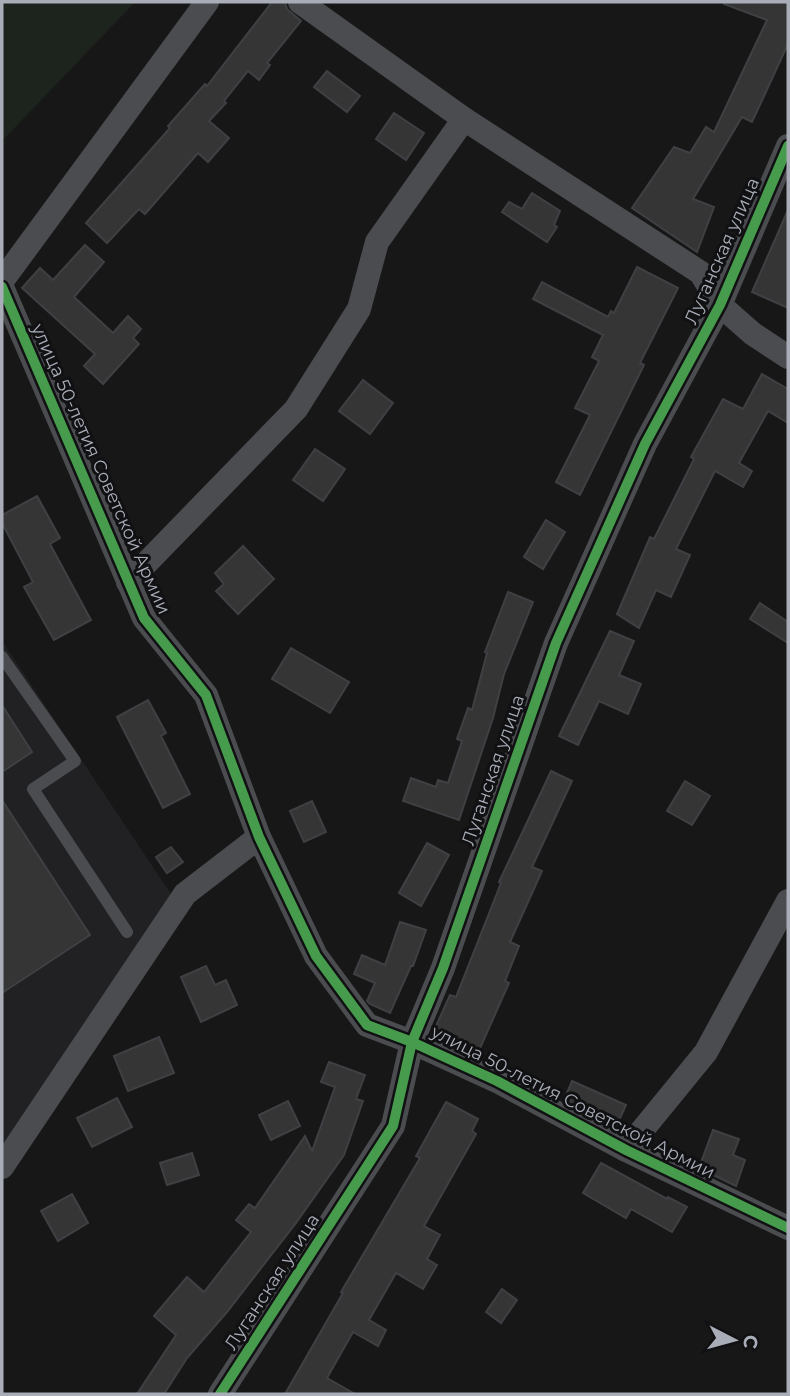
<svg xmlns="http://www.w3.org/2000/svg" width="790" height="1396" font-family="Montserrat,sans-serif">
<rect width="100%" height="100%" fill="#171717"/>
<polygon fill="#212123" points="2,641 171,894 2,1154"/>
<polygon fill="#1d241e" points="2,2 135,2 2,141"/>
<g fill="#353536" stroke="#3f4043" stroke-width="2">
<polygon points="272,2 285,2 287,9 301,21 267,63 270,65 259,80 248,71 224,101 226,103 209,121 229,138 208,162 198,153 145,214 139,209 107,243 86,223 170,128 168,126 205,84 207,86"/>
<polygon points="725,2 788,2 788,44 752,122 742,117 693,199 714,207 697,252 632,208 674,147 690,153 706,127 714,132 767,20 724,4"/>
<polygon points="327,71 360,96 347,112 314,87"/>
<polygon points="394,113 424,133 406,160 376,139"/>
<polygon points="532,193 560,211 554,225 557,227 547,242 502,212 509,202 522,209"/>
<polygon points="788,210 788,308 752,292"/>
<polygon points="85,245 104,262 74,297 113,333 128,316 141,329 133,338 139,344 103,384 84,366 95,354 22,288 40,268 53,280"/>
<polygon points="637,267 678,288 640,363 644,365 580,495 556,482 590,415 575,408 599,361 592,357 603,335 533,299 542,282 608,317 611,311 614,313"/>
<polygon points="762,374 788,389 788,423 768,411 739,463 752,471 743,487 715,471 676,549 690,555 671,597 656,590 639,628 617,614 650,537 654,539 694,459 691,457 723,399 743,409"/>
<polygon points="363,380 393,403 370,434 339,411"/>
<polygon points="315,449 345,469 323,501 293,480"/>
<polygon points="37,496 60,538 50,544 91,620 54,640 24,587 33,582 2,523 2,515"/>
<polygon points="546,520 565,532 543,569 524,557"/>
<polygon points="243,546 274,579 238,614 216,591 224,584 215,573"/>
<polygon points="508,592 533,602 504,674 493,718 459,820 403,801 411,778 436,787 438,780 448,783 462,741 457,739 468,708 472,710 487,653 485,652"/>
<polygon points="760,603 788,622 788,643 750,619"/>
<polygon points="610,631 634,641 619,675 641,684 628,714 599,701 578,745 559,736"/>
<polygon points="291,648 349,682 330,713 272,679"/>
<polygon points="148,700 166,733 161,736 190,794 163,808 117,717"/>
<polygon points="2,705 32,752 2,772"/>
<polygon points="551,771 572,781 532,867 542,871 510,942 519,946 505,981 509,983 477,1055 432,1035 450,995 456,997 501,883 499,882"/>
<polygon points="685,781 710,796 692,825 667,811"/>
<polygon points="2,800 90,935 2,993"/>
<polygon points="312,801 326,832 304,842 290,811"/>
<polygon points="427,843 449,855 421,906 399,893"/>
<polygon points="171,847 183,862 167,873 156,857"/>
<polygon points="400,922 426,930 413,966 411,966 390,1013 370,1004 367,1001 375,983 354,974 362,955 385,965"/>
<polygon points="206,966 215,985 226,980 237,1005 201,1022 181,977"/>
<polygon points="159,1037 174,1073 128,1091 114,1056"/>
<polygon points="329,1062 365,1075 356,1099 363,1101 344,1155 296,1223 227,1312 187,1358 164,1394 137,1394 176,1335 154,1316 187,1277 204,1292 251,1232 236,1220 249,1204 255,1208 305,1136 312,1151 335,1087 321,1082"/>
<polygon points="572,1081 626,1105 617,1125 564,1100"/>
<polygon points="117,1098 132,1127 92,1147 77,1118"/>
<polygon points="288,1101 300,1126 271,1140 259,1115"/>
<polygon points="446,1102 478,1119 472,1131 476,1134 424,1226 440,1235 427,1259 437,1265 423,1289 396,1273 369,1320 386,1330 378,1346 353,1332 327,1378 355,1394 285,1394 343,1293 341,1292 420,1158 416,1156"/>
<polygon points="713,1130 739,1139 733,1155 745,1160 736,1186 699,1168"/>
<polygon points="192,1153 199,1175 167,1185 160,1163"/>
<polygon points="601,1163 667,1199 668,1197 687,1207 672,1232 631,1209 626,1218 583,1193"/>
<polygon points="72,1194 88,1223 58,1241 41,1211"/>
<polygon points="502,1289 517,1300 501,1323 486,1312"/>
</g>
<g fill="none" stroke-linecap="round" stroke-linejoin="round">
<polyline stroke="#4b4c50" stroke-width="12" points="2,657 75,761 33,789 127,932"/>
<g stroke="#4b4c50" stroke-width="24">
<polyline points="300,2 464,119 701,273 720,305 753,334 788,357"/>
<polyline points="2,281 207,2"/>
<polyline points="2,287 144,618 206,695 259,837 316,956 367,1025 412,1042 497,1081 626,1150 788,1228"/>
<polyline points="128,582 296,409 359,309 377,242 464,119"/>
<polyline points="626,1150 706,1052 788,901"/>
<polyline points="2,1167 185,894 259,837"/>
<polyline points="220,1394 393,1126 412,1042 443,968 556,643 645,444 720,305 788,146"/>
</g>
<g stroke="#111113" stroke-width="15">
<g id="cycleway">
<polyline points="2,287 144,618 206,695 259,837 316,956 367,1025 412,1042 497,1081 626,1150 788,1228"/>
<polyline points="220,1394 393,1126 412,1042 443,968 556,643 645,444 720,305 788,146"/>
</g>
</g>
<use href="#cycleway" stroke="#469c4c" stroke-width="10"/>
</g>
<g text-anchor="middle" stroke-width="6" stroke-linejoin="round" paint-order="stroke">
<g font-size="18" fill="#a8adb8" stroke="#111113">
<text transform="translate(722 251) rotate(-66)" y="6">Луганская улица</text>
<text transform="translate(101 469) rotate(66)" y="6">улица 50-летия Советской Армии</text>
<text transform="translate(493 770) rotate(-71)" y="6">Луганская улица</text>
<text transform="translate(573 1102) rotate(27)" y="6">улица 50-летия Советской Армии</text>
<text transform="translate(272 1282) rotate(-57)" y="6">Луганская улица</text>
</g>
</g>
<rect width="790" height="1396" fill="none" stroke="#a8adb8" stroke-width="7"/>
<g transform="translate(734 1340) rotate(96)" stroke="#111113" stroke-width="5" paint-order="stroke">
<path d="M0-5L12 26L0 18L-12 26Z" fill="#a8adb8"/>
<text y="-10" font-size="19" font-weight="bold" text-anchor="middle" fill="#a8adb8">С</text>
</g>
</svg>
